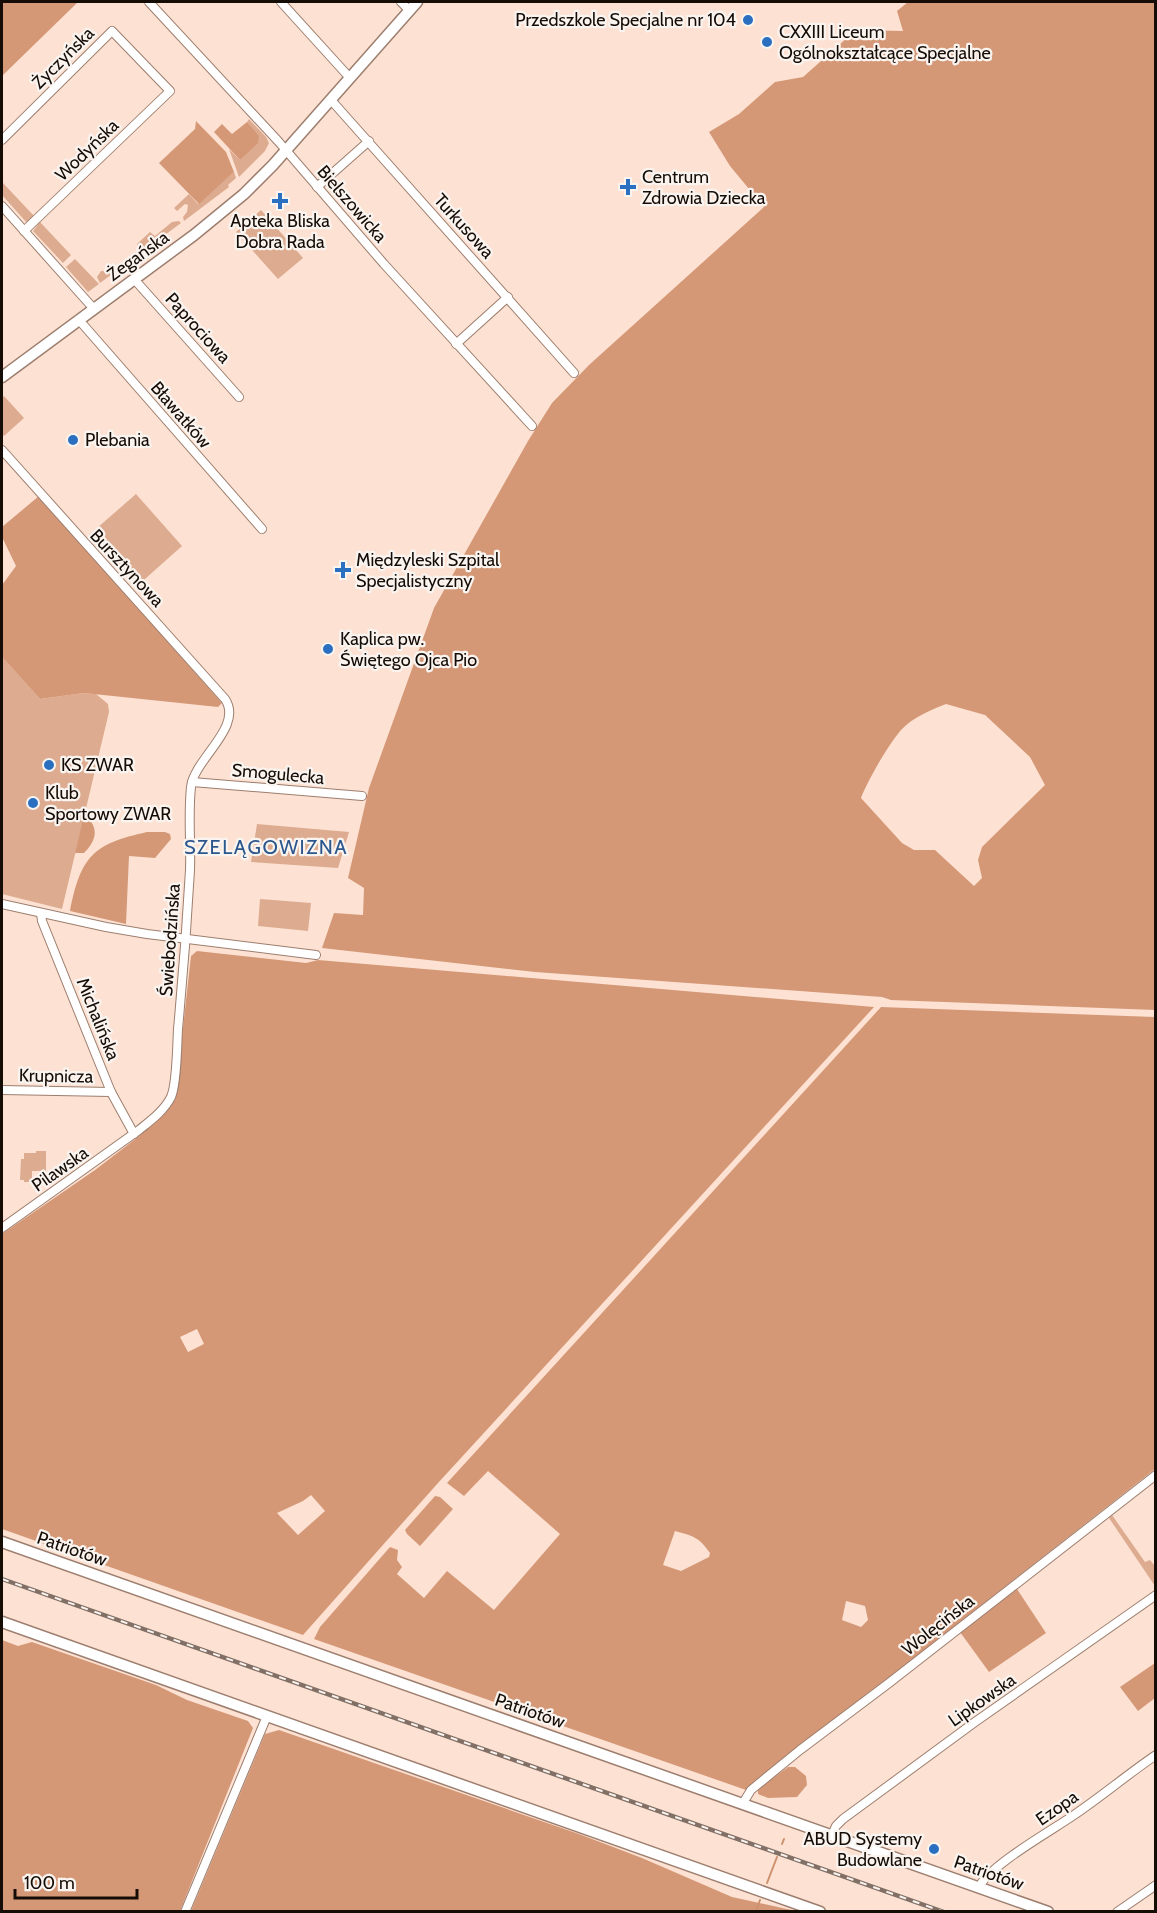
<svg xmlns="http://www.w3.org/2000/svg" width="1157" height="1913" font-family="Cabin,sans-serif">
<rect width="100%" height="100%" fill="#fde2d3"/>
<g fill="#ddab90">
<polygon points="249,119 266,137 269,143 265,151 239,177 229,149 240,160 258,136 247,122"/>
<polygon points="234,172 236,178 228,185 229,187 184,221 183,217 187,212 188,205 185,204 177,211 174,208 189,194 198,204"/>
<polygon points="2,182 35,217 28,224 2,195"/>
<polygon points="261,210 303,258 278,279 236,232"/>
<polygon points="179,221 181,223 100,283 97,277 101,271 112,272 142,250 137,244 150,232 155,236 172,222"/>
<polygon points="40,222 71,255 63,263 33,231"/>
<polygon points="75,259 99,284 88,292 66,267"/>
<polygon points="4,396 24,418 4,436 2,434 2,398"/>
<polygon points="136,494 182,546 136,587 89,535"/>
<polygon points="2,657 40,699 84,693 96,694 108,704 109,712 62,909 2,894"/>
<polygon points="257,824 349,832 338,868 251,862"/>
<polygon points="260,899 311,903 308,931 258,926"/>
<polygon points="36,1151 46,1151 46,1171 32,1171 32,1182 24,1182 24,1180 20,1180 21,1159 24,1159 24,1153 36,1153"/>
<polygon points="1112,1515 1145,1562 1150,1560 1155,1566 1155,1586 1109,1518"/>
</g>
<g fill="#d59877" fill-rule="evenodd">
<polygon points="2,2 78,2 2,76"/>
<path d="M908 2H1155V1010L891 1000 882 997 535 972 322 948 334 913 363 915 364 888 348 878 369 788 434 608 528 441 552 403 589 365 764 207 730 166 709 132 739 114 775 82 803 77 856 30 903 31 897 11ZM946 704 985 715 1030 757 1045 785 982 847 978 860 982 878 974 886 935 850H914L902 843 861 798C868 780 888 745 901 730 913 717 931 710 946 704Z"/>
<polygon points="196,121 226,152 234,172 199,204 159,163 195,129"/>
<polygon points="247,122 259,136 258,143 240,160 214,132 222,124 232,134"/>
<polygon points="39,496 222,703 218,707 84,693 40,699 2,657 2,585 16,566 2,537 2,527"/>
<path d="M83 819 90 820C99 832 94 843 84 853H75Z"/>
<path d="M147 832H165L170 834 171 839 155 858 129 856 126 924 70 911C81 856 93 844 147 832Z"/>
<path d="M197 951 306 963 318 960 874 1007 438 1483 303 1635 2 1529V1234L95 1170 138 1137 175 1100 191 956ZM197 1329 204 1344 188 1352 180 1337ZM311 1495 325 1511 298 1535 277 1513 303 1501Z"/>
<path d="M881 1007 1155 1017V1469L746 1790 314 1639 320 1627 390 1547 398 1550 397 1560 402 1567 397 1574 424 1598 447 1571 494 1610 560 1534 488 1471 464 1496 447 1483ZM675 1531C693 1536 699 1537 710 1553L709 1557 681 1571 663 1565ZM846 1601 865 1606 868 1620 861 1627 842 1620Z"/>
<polygon points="435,1496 440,1497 453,1509 420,1546 407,1534 405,1530"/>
<polygon points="1017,1589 1046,1633 989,1672 960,1632"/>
<polygon points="2,1640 18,1646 32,1642 156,1685 187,1700 248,1721 253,1728 180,1911 2,1911"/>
<polygon points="1155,1663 1155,1698 1138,1711 1120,1687"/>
<polygon points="279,1730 579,1834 642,1858 732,1897 796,1911 191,1911 265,1734"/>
<polygon points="788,1767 795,1767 806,1776 807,1785 797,1797 768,1798 758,1794 758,1789"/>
</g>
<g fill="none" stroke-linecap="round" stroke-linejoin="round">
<g stroke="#cd9170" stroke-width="2">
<polyline points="782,1844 784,1839"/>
<polyline points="767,1883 777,1857"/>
<polyline points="756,1911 760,1900"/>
</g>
<g stroke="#9d7e6e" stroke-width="10">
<g id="street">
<polyline points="149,2 278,141 384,264 532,426"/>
<polyline points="281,2 350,78"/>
<polyline points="401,2 409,10"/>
<polyline points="331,100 574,373"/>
<polyline points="2,140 112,31 170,91 24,231"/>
<polyline points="317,187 369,141"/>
<polyline points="2,206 94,309"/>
<polyline points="134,279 239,397"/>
<polyline points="79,320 262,529"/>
<polyline points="456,344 508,297"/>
<path d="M2 450 225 699C244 727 194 759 191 787 188 815 191 842 190 870 187 923 183 976 178 1029 177 1046 177 1084 171 1097 164 1111 150 1121 139 1130L2 1228"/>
<polyline points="192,782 362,796"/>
<polyline points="2,904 106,927 147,934 316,955"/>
<polyline points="41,913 42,921 111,1092 134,1134"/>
<polyline points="2,1090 111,1092"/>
<polyline points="743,1803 751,1790 800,1750 889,1683 1156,1475"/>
<polyline points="832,1835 836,1826 843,1819 975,1722 1156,1595"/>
<path d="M979 1887C990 1865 1051 1831 1074 1815 1102 1796 1128 1774 1156 1755"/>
<polyline points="185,1912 267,1716"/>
<polyline points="1117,1912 1156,1885"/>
</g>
</g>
<g stroke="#9d7e6e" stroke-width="13">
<g id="secondary">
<polyline points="2,377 194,235 244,194 273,165 417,2"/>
<polyline points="2,1542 1048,1912"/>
<polyline points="2,1622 820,1912"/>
</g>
</g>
<use href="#street" stroke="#fff" stroke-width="8"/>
<use href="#secondary" stroke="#fff" stroke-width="10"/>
<g stroke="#827066" stroke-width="4.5">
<polyline id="rail" points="2,1579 944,1912"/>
</g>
<use href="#rail" stroke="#faf4f0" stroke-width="2" stroke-dasharray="7" stroke-linecap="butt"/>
</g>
<g fill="#2a6fc0" stroke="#faf4f0" stroke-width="2">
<circle cx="748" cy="20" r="6"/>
<circle cx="767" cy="42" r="6"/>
<path d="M625 178h6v6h6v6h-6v6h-6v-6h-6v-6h6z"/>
<path d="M277 192h6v6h6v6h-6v6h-6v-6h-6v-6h6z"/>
<circle cx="73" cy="440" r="6"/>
<path d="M340 561h6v6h6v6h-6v6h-6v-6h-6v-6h6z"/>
<circle cx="328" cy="649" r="6"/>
<circle cx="49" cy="765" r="6"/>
<circle cx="33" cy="803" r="6"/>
<circle cx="934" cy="1849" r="6"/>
</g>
<g text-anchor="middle" stroke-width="4.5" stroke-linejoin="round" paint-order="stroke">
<g font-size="18" fill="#160c06" stroke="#faf4f0" text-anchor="start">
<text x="736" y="26" text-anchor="end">Przedszkole Specjalne nr 104</text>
<text x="779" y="38">CXXIII Liceum<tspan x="779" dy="21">Ogólnokształcące Specjalne</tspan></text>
<text x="642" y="183">Centrum<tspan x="642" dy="21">Zdrowia Dziecka</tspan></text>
<text x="280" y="227" text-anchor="middle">Apteka Bliska<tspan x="280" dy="21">Dobra Rada</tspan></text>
<text x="85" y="446">Plebania</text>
<text x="356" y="566">Międzyleski Szpital<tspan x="356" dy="21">Specjalistyczny</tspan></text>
<text x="340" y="645">Kaplica pw.<tspan x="340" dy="21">Świętego Ojca Pio</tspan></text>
<text x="61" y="771">KS ZWAR</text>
<text x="45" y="799">Klub<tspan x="45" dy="21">Sportowy ZWAR</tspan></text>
<text x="922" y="1845" text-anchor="end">ABUD Systemy<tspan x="922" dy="21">Budowlane</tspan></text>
</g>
<g font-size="18" fill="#160c06" stroke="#faf4f0">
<text transform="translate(63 58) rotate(-45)" y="6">Życzyńska</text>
<text transform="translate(87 150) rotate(-44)" y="6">Wodyńska</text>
<text transform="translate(352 204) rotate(49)" y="6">Bielszowicka</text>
<text transform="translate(464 226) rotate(48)" y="6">Turkusowa</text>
<text transform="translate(138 256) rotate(-36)" y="6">Żegańska</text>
<text transform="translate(198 328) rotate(48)" y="6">Paprociowa</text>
<text transform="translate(181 415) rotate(49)" y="6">Bławatków</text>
<text transform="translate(127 568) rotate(47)" y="6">Bursztynowa</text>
<text transform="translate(278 774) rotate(5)" y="6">Smogulecka</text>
<text transform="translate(170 940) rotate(-86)" y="6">Świebodzińska</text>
<text transform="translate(98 1019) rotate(68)" y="6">Michalińska</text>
<text transform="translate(56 1076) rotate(1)" y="6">Krupnicza</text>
<text transform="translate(60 1169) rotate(-35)" y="6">Pilawska</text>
<text transform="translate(72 1549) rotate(19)" y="6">Patriotów</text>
<text transform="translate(938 1625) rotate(-38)" y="6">Wolęcińska</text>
<text transform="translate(982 1700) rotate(-35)" y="6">Lipkowska</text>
<text transform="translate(530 1711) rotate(19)" y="6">Patriotów</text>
<text transform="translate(1057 1808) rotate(-35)" y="6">Ezopa</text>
<text transform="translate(989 1873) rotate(19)" y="6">Patriotów</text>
</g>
<g font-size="20" letter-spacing="1.5" fill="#2b578c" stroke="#faf4f0">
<text x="266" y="854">SZELĄGOWIZNA</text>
</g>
</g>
<rect width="1157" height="1913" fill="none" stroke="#160c06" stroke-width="6"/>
<path d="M15 1889v9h122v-9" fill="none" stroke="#160c06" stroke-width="3"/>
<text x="24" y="1889" font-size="18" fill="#160c06" stroke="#faf4f0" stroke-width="4.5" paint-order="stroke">100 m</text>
</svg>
